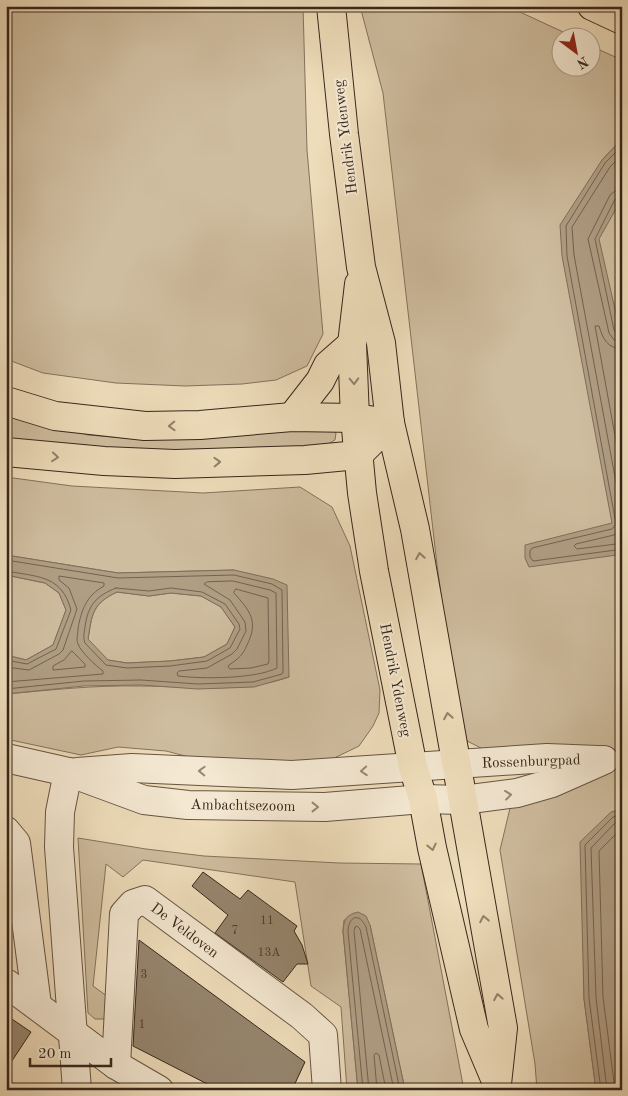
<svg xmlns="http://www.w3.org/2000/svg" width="628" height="1096" font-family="'Old Standard TT',serif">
<rect width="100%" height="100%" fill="#eedcba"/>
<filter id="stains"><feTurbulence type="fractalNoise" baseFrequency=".004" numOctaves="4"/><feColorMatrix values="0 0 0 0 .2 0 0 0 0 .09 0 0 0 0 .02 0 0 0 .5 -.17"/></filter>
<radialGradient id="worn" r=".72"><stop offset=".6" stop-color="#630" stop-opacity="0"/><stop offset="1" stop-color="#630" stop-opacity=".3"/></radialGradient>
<g fill="#cfbd9f" stroke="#83725d">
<polygon points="6,6 303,6 307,150 323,334 307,366 276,380 242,384 185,386 116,383 43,373 6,359"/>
<polygon points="360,6 507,6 574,37 560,38 560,68 590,68 591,46 622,60 622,139 602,160 622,164 622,1090 584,964 584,999 596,1090 537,1090 535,1064 500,850 511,804 548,796 538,752 495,755 467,741 453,681 437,565 383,93"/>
<polygon points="6,411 42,423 88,435 149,440 226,433 328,426 336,433 335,440 320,449 175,455 6,443"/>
<path d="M6 477 72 486 203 493 300 487 332 507 350 546 380 690 379 713 373 726 359 746 322 764 220 765 166 751 118 747 81 755 6 739V694C51 690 95 685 140 686 190 686 240 694 289 677L234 570 118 573 6 555Z"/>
<polygon points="11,576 45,583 59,593 66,610 53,645 26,660 6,655 6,579"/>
<path d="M117 592 149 596 171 593 201 596 221 607 235 627 227 644 204 657 170 661 127 663 108 660 88 640C92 614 92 604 117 592Z"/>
<polygon points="78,838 146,849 204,856 339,863 421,864 464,1090 405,1090 370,925 344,920 343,931 358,1090 347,1090 341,1007 311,986 295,882 143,860 123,877 106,864 93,986 111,999 105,1019 95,1019 88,1013"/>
</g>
<g fill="#b09e84" stroke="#806e5a" fill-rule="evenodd">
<polygon points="622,139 622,198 599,239 622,340 622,561 617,555 529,567 525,558 525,545 612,523 562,256 560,225 602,160"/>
<path d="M6 555 118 573 234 570 273 579 287 585 289 677 254 687 198 689 141 685 84 686 6 694V655L26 660 53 645 66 610 59 593 45 583 11 576 6 579ZM117 592 149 596 171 593 201 596 221 607 235 627 227 644 204 657 170 661 127 663 108 660 88 639C92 614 92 604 117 592Z"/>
<polygon points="622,809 622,1090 596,1090 584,999 580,842 611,812"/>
<path d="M358 912 366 916 370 925 405 1090H358L343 931C344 919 346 915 358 912Z"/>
</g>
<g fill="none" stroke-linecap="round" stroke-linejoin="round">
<g stroke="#746250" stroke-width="1">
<polyline points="622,146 605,163 566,226 567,256 616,524 612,529 532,548 530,551 530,557 533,561 616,550 622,552"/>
<polyline points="622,155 610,167 572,227 574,255 622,515"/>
<polyline points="622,190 615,191 610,195 588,239 609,333 614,340 622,341"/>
<polyline points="622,196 615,199 595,239 614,330 617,334 622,335"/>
<path d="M622 349C607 348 603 339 599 326H595L622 474"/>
<polyline points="622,528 614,535 576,544 574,546 577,549 616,544 622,545"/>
<polyline points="6,560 118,578 234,575 272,584 282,590 283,672 282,674 253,682 198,684 141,680 84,681 6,689"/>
<path d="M6 573 12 572C41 577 62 577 71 610L56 649 27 664 6 660"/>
<path d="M233 581 270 590 276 593 277 668C255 679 203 679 178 676L177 673 179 671 207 668 232 654 237 649 246 631 245 622 230 600 204 584 207 582Z"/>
<path d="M116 588 149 591 171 588 202 592 225 604 239 624 240 629 230 648 207 661 170 666 127 668 106 665 85 643C83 638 84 633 85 627 88 605 96 596 116 588Z"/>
<path d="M236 589 268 598 269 661 268 664 251 668 230 669 228 667 229 665C238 659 243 655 247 645 259 621 250 611 234 593Z"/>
<polygon points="72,651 85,664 85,667 53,670 53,666 64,660"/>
<path d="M6 667 29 670 59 654 63 650 77 609 69 588 59 580V576L104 583V586C87 595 81 610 78 629 78 634 76 640 78 644 81 652 96 666 103 671V674L6 682"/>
<path d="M363 1090 348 931C349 916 359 912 366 927L400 1090"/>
<polyline points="369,1090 354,931 355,927 357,926 360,929 394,1090"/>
<polyline points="377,1090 374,1055 376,1053 379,1055 386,1090"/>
<polyline points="601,1090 589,998 585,845 613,817 622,814"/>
<polyline points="607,1090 596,998 591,848 616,822 622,821"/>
<polyline points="615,1090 603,997 599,851 622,828"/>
</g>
</g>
<g fill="#96856e" stroke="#37261b">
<polygon points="203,872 240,899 248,890 297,926 294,931 302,945 308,964 297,964 283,982 215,933 228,915 192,886"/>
<polygon points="139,940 305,1062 292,1090 219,1090 133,1046"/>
<polygon points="6,1015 31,1032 6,1070"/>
</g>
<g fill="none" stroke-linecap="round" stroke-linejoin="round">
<g stroke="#655443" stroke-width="30">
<g id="minor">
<polyline points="6,758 68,772 144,800 188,805 325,807 423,799 463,800 517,793 552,783 604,760"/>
<polyline points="68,772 60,812 59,847 77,1090"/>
<polyline points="77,772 132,768 292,775 547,758 598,760"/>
<polyline points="6,831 16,843 37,1005"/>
<polyline points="6,983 116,1065 159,1090"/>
<polyline points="116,1065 124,914 133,904 145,900 302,1016 323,1035 327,1090"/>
</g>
</g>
<g stroke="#37261b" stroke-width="30">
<g id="major">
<polyline points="331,6 344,134 361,267 381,343 390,423 415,529 503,1028 497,1084"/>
<polyline points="359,284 352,344 355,418 362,493 374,571 413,767 423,799 432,848 474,1029 496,1081"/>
</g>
</g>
<g stroke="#37261b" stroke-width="30">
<g id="highway">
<polyline points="592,6 622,20"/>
<polyline points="6,401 55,416 145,426 200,425 292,417 355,418 390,423"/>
<polyline points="292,417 320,381 328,365 352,344"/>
<polyline points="6,452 104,461 175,464 305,460 358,455 390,423"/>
</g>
</g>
<use href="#minor" stroke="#f4e8d2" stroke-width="28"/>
<use href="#major" stroke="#eedcba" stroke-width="28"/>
<use href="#highway" stroke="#eedcba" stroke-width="28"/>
</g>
<defs><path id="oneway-chevron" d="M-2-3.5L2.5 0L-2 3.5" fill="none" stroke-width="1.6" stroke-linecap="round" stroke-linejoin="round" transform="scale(1.25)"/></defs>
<g stroke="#92816a">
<use href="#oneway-chevron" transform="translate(354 381) rotate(88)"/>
<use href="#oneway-chevron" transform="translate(172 426) rotate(178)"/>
<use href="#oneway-chevron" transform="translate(55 457) rotate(5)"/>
<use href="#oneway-chevron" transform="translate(217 462) rotate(-2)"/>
<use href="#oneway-chevron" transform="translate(420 556) rotate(-100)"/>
<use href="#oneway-chevron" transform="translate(448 716) rotate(-100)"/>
<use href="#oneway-chevron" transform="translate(432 847) rotate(78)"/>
<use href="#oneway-chevron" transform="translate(484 919) rotate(-101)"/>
<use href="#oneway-chevron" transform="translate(498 997) rotate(-100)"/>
</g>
<g stroke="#968776">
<use href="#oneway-chevron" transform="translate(202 771) rotate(-178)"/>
<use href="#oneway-chevron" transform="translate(364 771) rotate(176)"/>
<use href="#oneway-chevron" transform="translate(508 795) rotate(-7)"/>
<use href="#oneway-chevron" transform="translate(315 807)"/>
</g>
<g text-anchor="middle" stroke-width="4" stroke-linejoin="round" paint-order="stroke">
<g font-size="12" fill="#4f3e30">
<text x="267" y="924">11</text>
<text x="235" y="934">7</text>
<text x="269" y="956">13A</text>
<text x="144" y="978">3</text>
<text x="142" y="1028">1</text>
</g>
<g font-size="15" fill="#37261b" stroke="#f4e8d2">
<text transform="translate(345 137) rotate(-97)" y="5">Hendrik Ydenweg</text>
<text transform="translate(396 680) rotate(79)" y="5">Hendrik Ydenweg</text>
<text transform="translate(531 761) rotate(-2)" y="5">Rossenburgpad</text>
<text transform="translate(243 805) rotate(1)" y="5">Ambachtsezoom</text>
<text transform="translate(185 930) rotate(37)" y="5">De Veldoven</text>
</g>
</g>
<rect width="628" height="1096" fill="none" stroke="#eedcba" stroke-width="25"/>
<rect x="8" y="8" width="613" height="1081" fill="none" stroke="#37261b" stroke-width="2.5"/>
<rect x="12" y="12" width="603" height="1071" fill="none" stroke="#37261b"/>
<g transform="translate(576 52) rotate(148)"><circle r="24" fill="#f4e8d2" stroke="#a89a89"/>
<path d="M0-4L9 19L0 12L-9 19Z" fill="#8f2418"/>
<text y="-8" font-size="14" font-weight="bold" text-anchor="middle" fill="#37261b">N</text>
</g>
<path d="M30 1058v8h81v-8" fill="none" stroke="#37261b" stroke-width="2.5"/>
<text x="38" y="1058" font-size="15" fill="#37261b" stroke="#f4e8d2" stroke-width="4" paint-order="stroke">20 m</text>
<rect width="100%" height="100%" filter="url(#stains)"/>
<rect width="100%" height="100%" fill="url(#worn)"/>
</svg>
